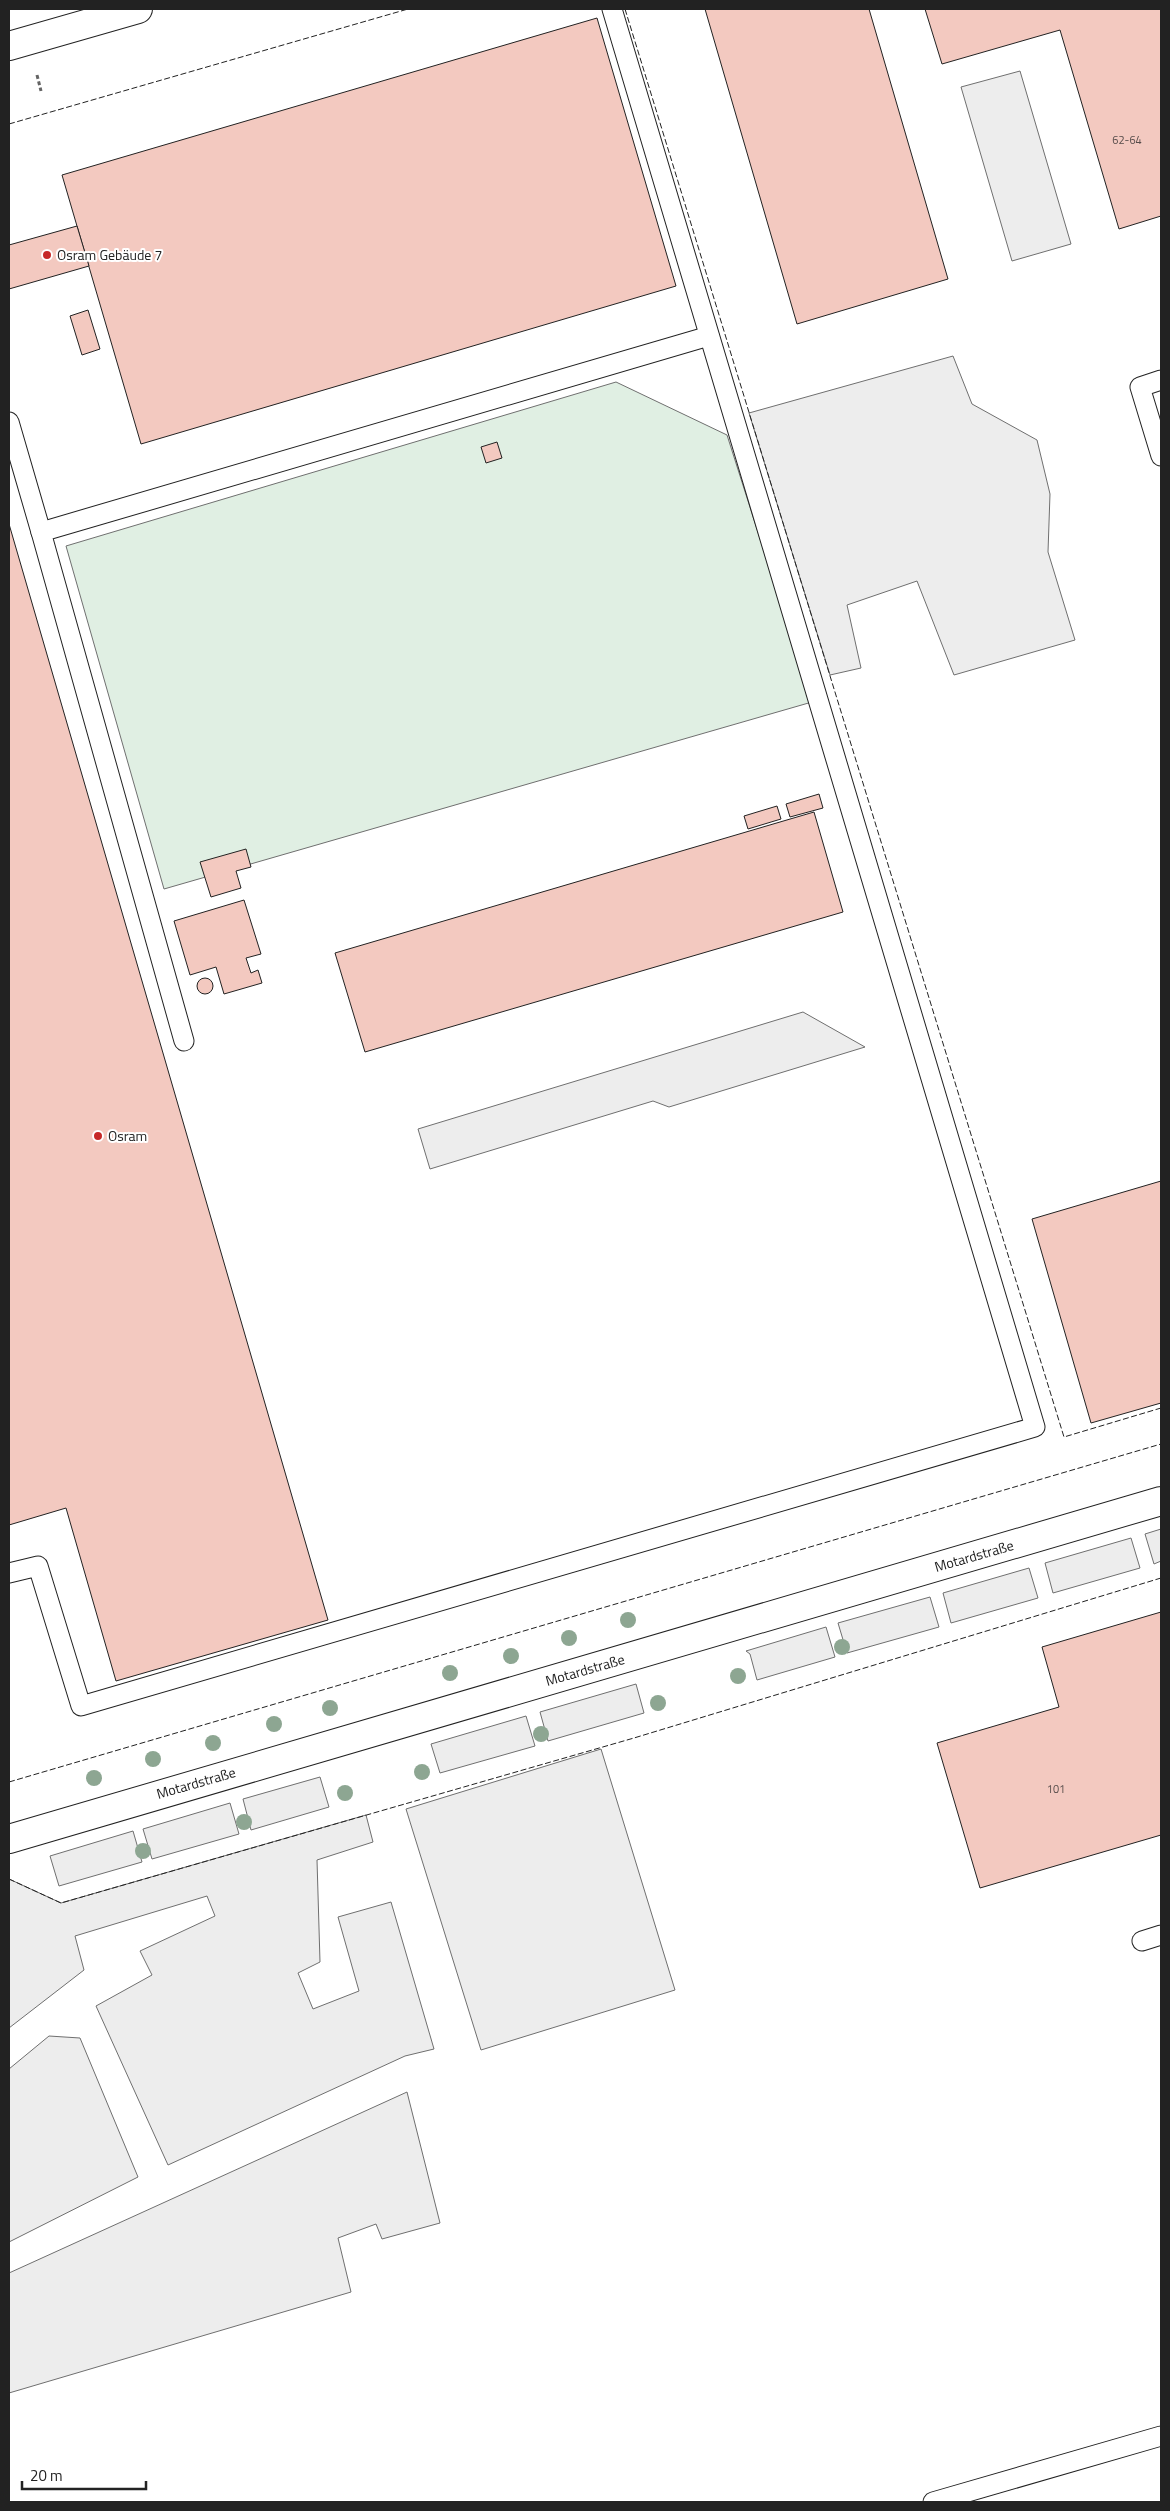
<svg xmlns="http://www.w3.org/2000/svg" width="1170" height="2511" font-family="'Titillium Web',sans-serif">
<rect width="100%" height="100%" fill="#fff"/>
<polygon fill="#e0efe3" stroke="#6f6f6f" points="616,382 727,435 812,702 164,889 66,546"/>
<g fill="#ededed" stroke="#6f6f6f">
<polygon points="1020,71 1071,244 1012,261 961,87"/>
<polygon points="953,356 972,404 1037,440 1050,494 1048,552 1075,640 954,675 917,581 847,605 861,668 830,675 749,413"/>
<polygon points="803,1012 865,1047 669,1107 653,1101 430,1169 418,1129"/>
<polygon points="1161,1529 1161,1561 1154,1564 1145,1534"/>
<polygon points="1131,1538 1140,1568 1053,1593 1045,1563"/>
<polygon points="1029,1568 1038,1598 951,1623 943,1593"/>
<polygon points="930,1597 939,1627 847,1653 838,1623"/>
<polygon points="826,1627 835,1657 757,1680 750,1654 746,1651"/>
<polygon points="636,1684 644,1713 548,1741 540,1712"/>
<polygon points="526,1716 535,1746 440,1773 431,1744"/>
<polygon points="601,1749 675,1990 481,2050 406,1809"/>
<polygon points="320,1777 329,1807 251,1830 243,1799"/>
<polygon points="230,1803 239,1834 152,1859 143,1829"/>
<polygon points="366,1815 373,1842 317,1860 320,1962 298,1973 313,2009 359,1991 338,1917 391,1902 434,2049 405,2056 168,2165 96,2006 152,1975 140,1951 215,1916 207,1896 75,1936 84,1970 9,2028 9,1879 61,1903"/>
<polygon points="133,1831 142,1862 59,1886 50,1856"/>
<polygon points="49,2036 80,2038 138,2177 9,2242 9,2069"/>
<polygon points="407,2092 440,2223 382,2239 376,2224 338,2238 351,2292 9,2393 9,2273"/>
</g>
<g fill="#f3c9c0" stroke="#222">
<polygon points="705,9 869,9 948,279 797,324"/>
<polygon points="925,9 1161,9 1161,216 1119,229 1060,30 942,64"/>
<polygon points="597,18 676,286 141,444 62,175"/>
<polygon points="77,226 89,266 9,289 9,245"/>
<polygon points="88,310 100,349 82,355 70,316"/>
<polygon points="497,442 502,458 486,463 481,447"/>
<polygon points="9,524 328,1620 116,1681 66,1508 9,1525"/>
<polygon points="819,794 823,808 790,817 786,804"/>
<polygon points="777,806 781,819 748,829 744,816"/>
<polygon points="814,812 843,912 365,1052 335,953"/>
<polygon points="246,849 251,867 236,871 241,888 211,897 200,862"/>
<polygon points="244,900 261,954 246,958 251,973 258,970 262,983 224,994 216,967 190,975 174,921"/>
<circle cx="205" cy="986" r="8"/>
<polygon points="1161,1181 1161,1403 1091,1423 1032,1219"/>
<polygon points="1161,1612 1161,1835 980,1888 937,1743 1059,1707 1042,1647"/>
</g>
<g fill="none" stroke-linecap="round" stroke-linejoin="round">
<g stroke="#222" stroke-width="21">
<g id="service">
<polyline points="1161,380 1140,387 1161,456"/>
<polyline points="9,422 41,532"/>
<polyline points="184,1041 41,532 709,336"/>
<polyline points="9,1573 38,1566 81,1706 1035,1427 612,9"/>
<polyline points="1142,1941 1161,1935"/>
<polyline points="933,2502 1161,2436"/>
</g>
</g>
<g stroke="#222" stroke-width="30">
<polyline id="tertiary" points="9,1839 1161,1501"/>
</g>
<g stroke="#222" stroke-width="30">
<polyline id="secondary" points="9,46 138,9"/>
</g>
<polyline stroke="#646464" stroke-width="3" stroke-dasharray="4 2.5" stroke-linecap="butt" points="37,75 41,91"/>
<use href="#service" stroke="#fff" stroke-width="19"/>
<use href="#tertiary" stroke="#fff" stroke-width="28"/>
<use href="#secondary" stroke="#fff" stroke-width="28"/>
<g stroke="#222" stroke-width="1" stroke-dasharray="6 2.5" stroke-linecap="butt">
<polyline points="625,9 1064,1437 1161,1408"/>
<polyline points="9,124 408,9"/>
<polyline points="9,1782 1161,1444"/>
<polyline points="9,1879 61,1903 634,1738 1161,1578"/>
</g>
</g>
<g fill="#8da692">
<circle cx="628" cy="1620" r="8"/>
<circle cx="569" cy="1638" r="8"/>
<circle cx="842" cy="1647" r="8"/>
<circle cx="511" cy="1656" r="8"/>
<circle cx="450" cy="1673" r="8"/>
<circle cx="738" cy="1676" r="8"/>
<circle cx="658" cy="1703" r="8"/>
<circle cx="330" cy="1708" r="8"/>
<circle cx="274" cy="1724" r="8"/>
<circle cx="541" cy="1734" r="8"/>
<circle cx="213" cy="1743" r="8"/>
<circle cx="153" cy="1759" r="8"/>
<circle cx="422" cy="1772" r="8"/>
<circle cx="94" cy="1778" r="8"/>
<circle cx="345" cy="1793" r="8"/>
<circle cx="244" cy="1822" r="8"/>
<circle cx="143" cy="1851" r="8"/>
</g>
<g fill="#c62828" stroke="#fff" stroke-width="2">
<circle cx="47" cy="255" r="5"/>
<circle cx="98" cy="1136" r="5"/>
</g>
<g text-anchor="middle" stroke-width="4" stroke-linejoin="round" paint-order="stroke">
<g font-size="11" fill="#564c4a">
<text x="1127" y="144">62-64</text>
<text x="1056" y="1793">101</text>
</g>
<g font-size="14" fill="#222" stroke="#fff" text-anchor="start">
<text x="57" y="260">Osram Gebäude 7</text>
<text x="108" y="1141">Osram</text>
</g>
<g font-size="14" fill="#222" stroke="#fff">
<text transform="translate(974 1556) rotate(-16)" y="5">Motardstraße</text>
<text transform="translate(585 1670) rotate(-16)" y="5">Motardstraße</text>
<text transform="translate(196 1783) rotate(-16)" y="5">Motardstraße</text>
</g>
</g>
<rect width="1170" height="2511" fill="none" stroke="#222222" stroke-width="20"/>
<path d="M22 2481v8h124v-8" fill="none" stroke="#222222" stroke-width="2.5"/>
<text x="30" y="2481" font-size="15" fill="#222222" stroke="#ffffff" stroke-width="4" paint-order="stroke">20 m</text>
</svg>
